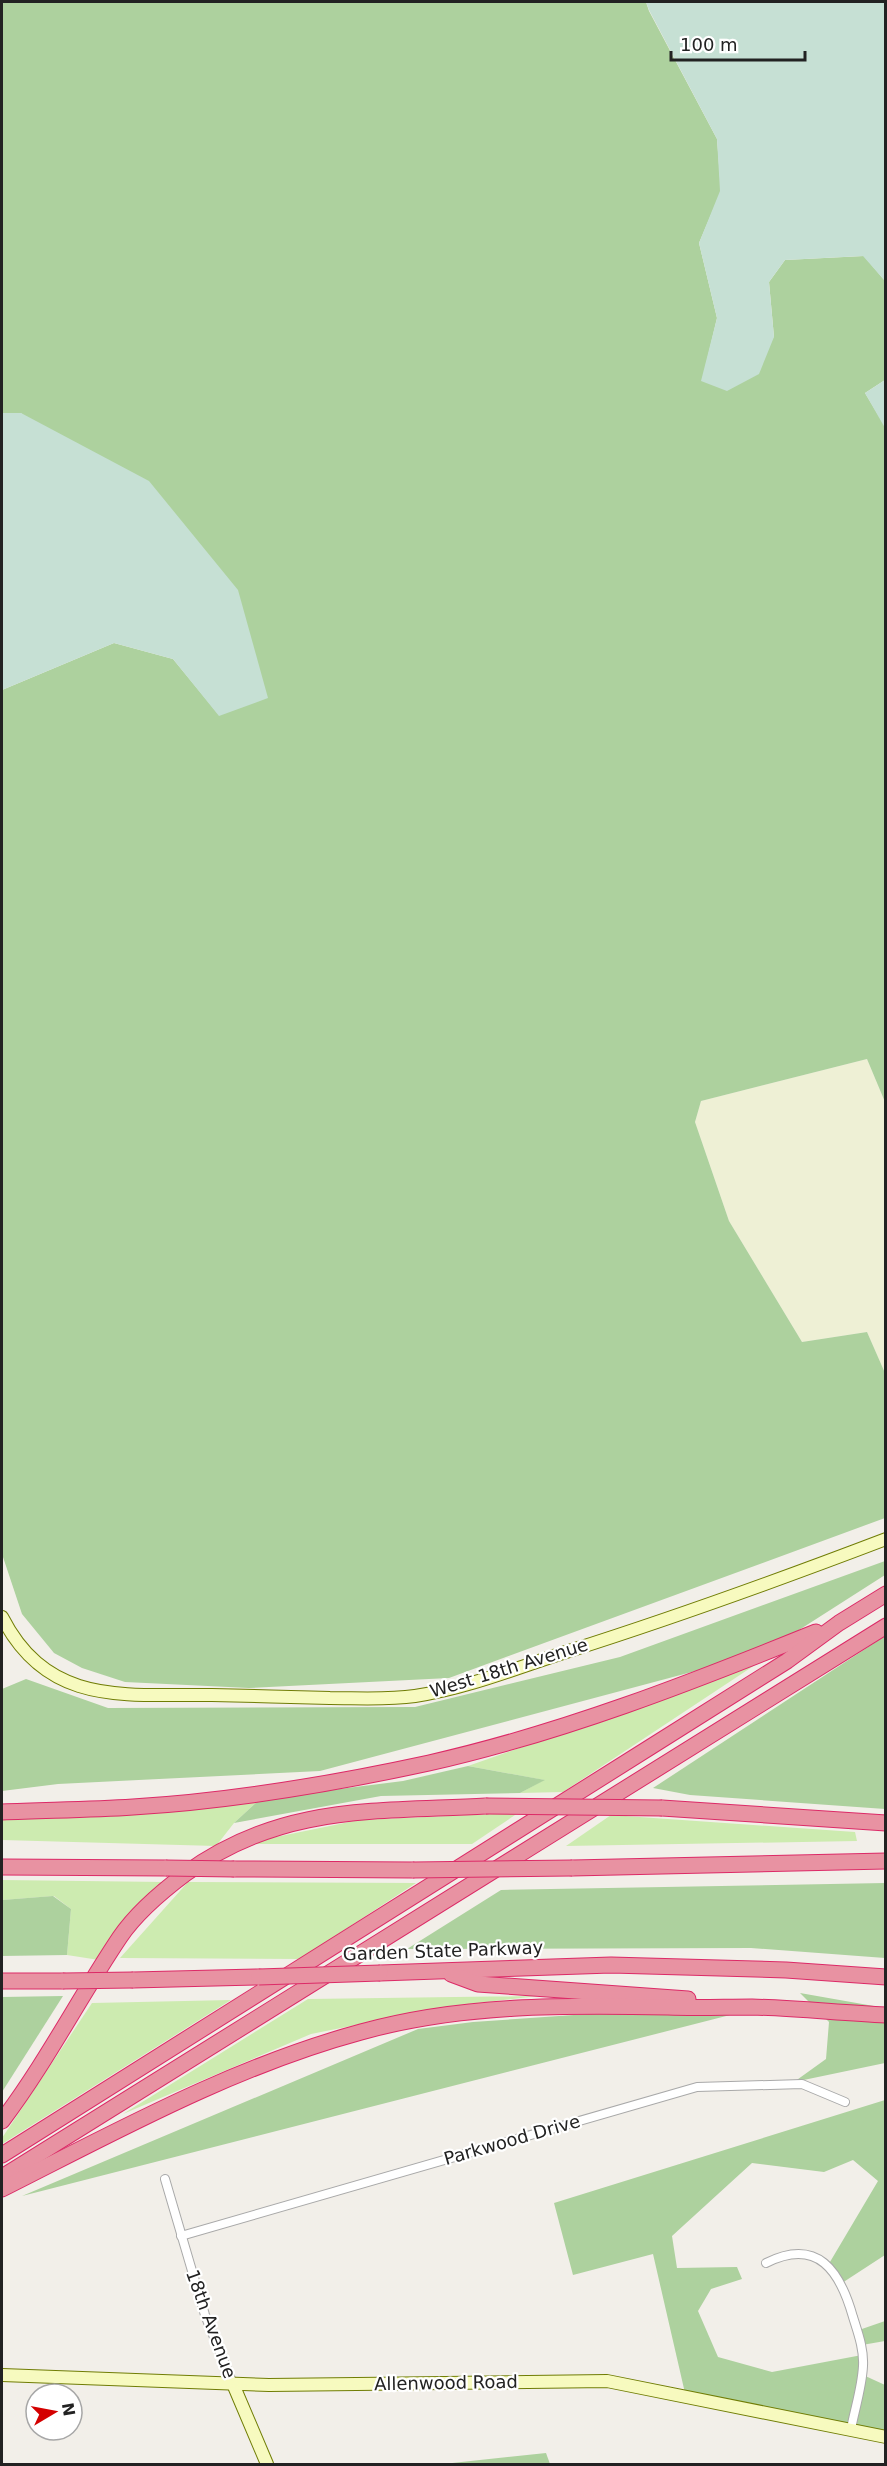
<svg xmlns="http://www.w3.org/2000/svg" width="887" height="2466" font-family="'DejaVu Sans',sans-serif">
<rect width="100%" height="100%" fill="#f2efe9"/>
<polygon fill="#eef0d5" points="867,1059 885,1102 885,1373 867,1332 802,1342 729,1221 695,1122 701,1101"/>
<g fill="#cdebb0">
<polygon points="755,1665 563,1792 520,1793 544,1780 468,1766"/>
<polygon points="260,1799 234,1823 216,1846 2,1840 2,1815"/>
<polygon points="518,1813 472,1844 242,1844 359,1820"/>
<polygon points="611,1815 855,1832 857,1841 566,1846"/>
<polygon points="2,1880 164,1882 99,1960 67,1955 71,1909 54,1896 2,1900"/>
<polygon points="188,1882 416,1883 300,1959 120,1958"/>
<polygon points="538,1996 451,2006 311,2034 123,2114 308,1999"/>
<polygon points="231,2000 2,2144 2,2138 92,2003"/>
</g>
<g fill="#add19e">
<polygon points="2,2 646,2 649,11 717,139 721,191 699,243 717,318 702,381 774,337 769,282 785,260 864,256 885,281 885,380 865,393 886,428 885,1102 867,1059 701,1101 695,1122 729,1221 802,1342 867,1332 885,1373 885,1518 449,1678 249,1688 125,1682 82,1668 54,1653 22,1614 2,1554 2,690 114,643 173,659 219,715 21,413 2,413"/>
<polygon points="885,1561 885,1575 763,1653 320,1771 58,1784 2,1791 2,1689 26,1679 108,1708 415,1707 620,1657"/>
<polygon points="885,1636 885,1809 690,1795 653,1788"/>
<polygon points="468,1766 545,1780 520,1793 381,1796 234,1823 260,1799 403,1781"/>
<polygon points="885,1883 885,1958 751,1948 407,1949 501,1890"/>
<polygon points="53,1896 71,1909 67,1955 2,1956 2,1900"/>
<polygon points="800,1993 885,2008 885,2063 794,2082 826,2059 829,2022"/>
<polygon points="63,1996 2,2092 2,1997"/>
<polygon points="632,2011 699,2016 734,2014 22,2196 418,2029 473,2022"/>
<polygon points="885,2100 885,2255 842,2283 827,2267 878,2181 853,2160 824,2172 752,2163 672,2236 677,2268 737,2267 742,2279 711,2289 698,2311 718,2357 772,2372 862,2355 861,2374 885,2385 885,2439 685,2393 653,2254 573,2275 554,2203"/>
<polygon points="885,2321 885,2341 862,2345 859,2330"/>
<polygon points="546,2453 550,2464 443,2464"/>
</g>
<g fill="#c6e0d4">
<polygon points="646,2 885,2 885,281 863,256 785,260 769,282 774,337 759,374 727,391 701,381 717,318 699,243 720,191 717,139 649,10"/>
<polygon points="885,380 885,428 865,393"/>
<polygon points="2,413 21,413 149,481 238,590 268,698 219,716 173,659 114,643 2,690"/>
</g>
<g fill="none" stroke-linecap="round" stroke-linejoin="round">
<g stroke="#a9a9a9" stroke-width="10">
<g id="street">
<polyline points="165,2179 205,2315 233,2384"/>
<polyline points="181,2236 697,2087 802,2084 845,2102"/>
<path d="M766 2263C818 2237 840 2271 853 2317 858 2333 864 2349 863 2366 862 2387 855 2408 851 2429"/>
</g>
</g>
<g stroke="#707d05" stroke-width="14">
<g id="secondary">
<path d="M2 1617C48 1707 125 1694 212 1695 251 1696 291 1697 330 1698 358 1698 387 1700 415 1696 468 1688 519 1667 569 1651 676 1617 781 1579 886 1539"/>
<polyline points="2,2375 269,2385 607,2381 886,2437"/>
<polyline points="233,2384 267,2464"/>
</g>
</g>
<g stroke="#dc2a67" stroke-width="17">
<g id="highway">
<polyline points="662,1808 886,1823"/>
<path d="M2 1812C45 1810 89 1810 133 1807 232 1801 332 1784 429 1763 562 1733 690 1683 816 1632"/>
<polyline points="2,1867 166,1868"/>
<polyline points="572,1868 886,1861"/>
<polyline points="234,1869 413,1870"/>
<polyline points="380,1973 611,1965 786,1970 886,1977"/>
<polyline points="451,1974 478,1984 688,1999"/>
<polyline points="133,1980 259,1977"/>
<polyline points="2,1981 63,1981"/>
<path d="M2 2121C46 2063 79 1998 120 1937 137 1912 161 1892 185 1874 281 1804 374 1812 486 1806"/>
<polyline points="2,2155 652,1746 787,1661 839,1623 886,1594"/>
<polyline points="2,2177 886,1626"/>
<path d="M2 2189C117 2131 235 2066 361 2032 461 2004 566 2005 668 2007 696 2008 724 2007 752 2007 796 2008 841 2013 886 2015"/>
</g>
</g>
<use href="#street" stroke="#fff" stroke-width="8"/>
<use href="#secondary" stroke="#f7fabf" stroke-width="12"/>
<use href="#highway" stroke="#e892a2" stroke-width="15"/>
<g stroke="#dc2a67" stroke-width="17" stroke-linecap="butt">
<g id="highway-bridge">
<polyline points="486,1806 662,1808"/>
<polyline points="166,1868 234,1869"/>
<polyline points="413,1870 572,1868"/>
<polyline points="259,1977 380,1973"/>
<polyline points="63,1981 133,1980"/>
</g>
</g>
<use href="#highway-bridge" stroke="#e892a2" stroke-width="15"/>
</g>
<g text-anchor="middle" stroke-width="4.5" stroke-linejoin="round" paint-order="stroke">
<g font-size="18" fill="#222" stroke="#fff">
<text transform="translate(509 1668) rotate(-17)" y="6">West 18th Avenue</text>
<text transform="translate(443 1951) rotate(-2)" y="6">Garden State Parkway</text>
<text transform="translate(512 2140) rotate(-16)" y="6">Parkwood Drive</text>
<text transform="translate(211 2324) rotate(70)" y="6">18th Avenue</text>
<text transform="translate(446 2383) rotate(-1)" y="6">Allenwood Road</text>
</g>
</g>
<rect width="887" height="2466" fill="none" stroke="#222222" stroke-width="6"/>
<g transform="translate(54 2412) rotate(80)"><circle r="28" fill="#ffffff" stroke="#a7a7a7" stroke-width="1.5"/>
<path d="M0-4.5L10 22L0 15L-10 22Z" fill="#d40000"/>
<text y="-9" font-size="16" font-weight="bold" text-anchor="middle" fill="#222222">N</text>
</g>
<path d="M671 51v9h134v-9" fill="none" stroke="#222222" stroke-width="3"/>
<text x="680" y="51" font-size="18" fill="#222222" stroke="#ffffff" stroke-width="4.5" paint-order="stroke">100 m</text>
</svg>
